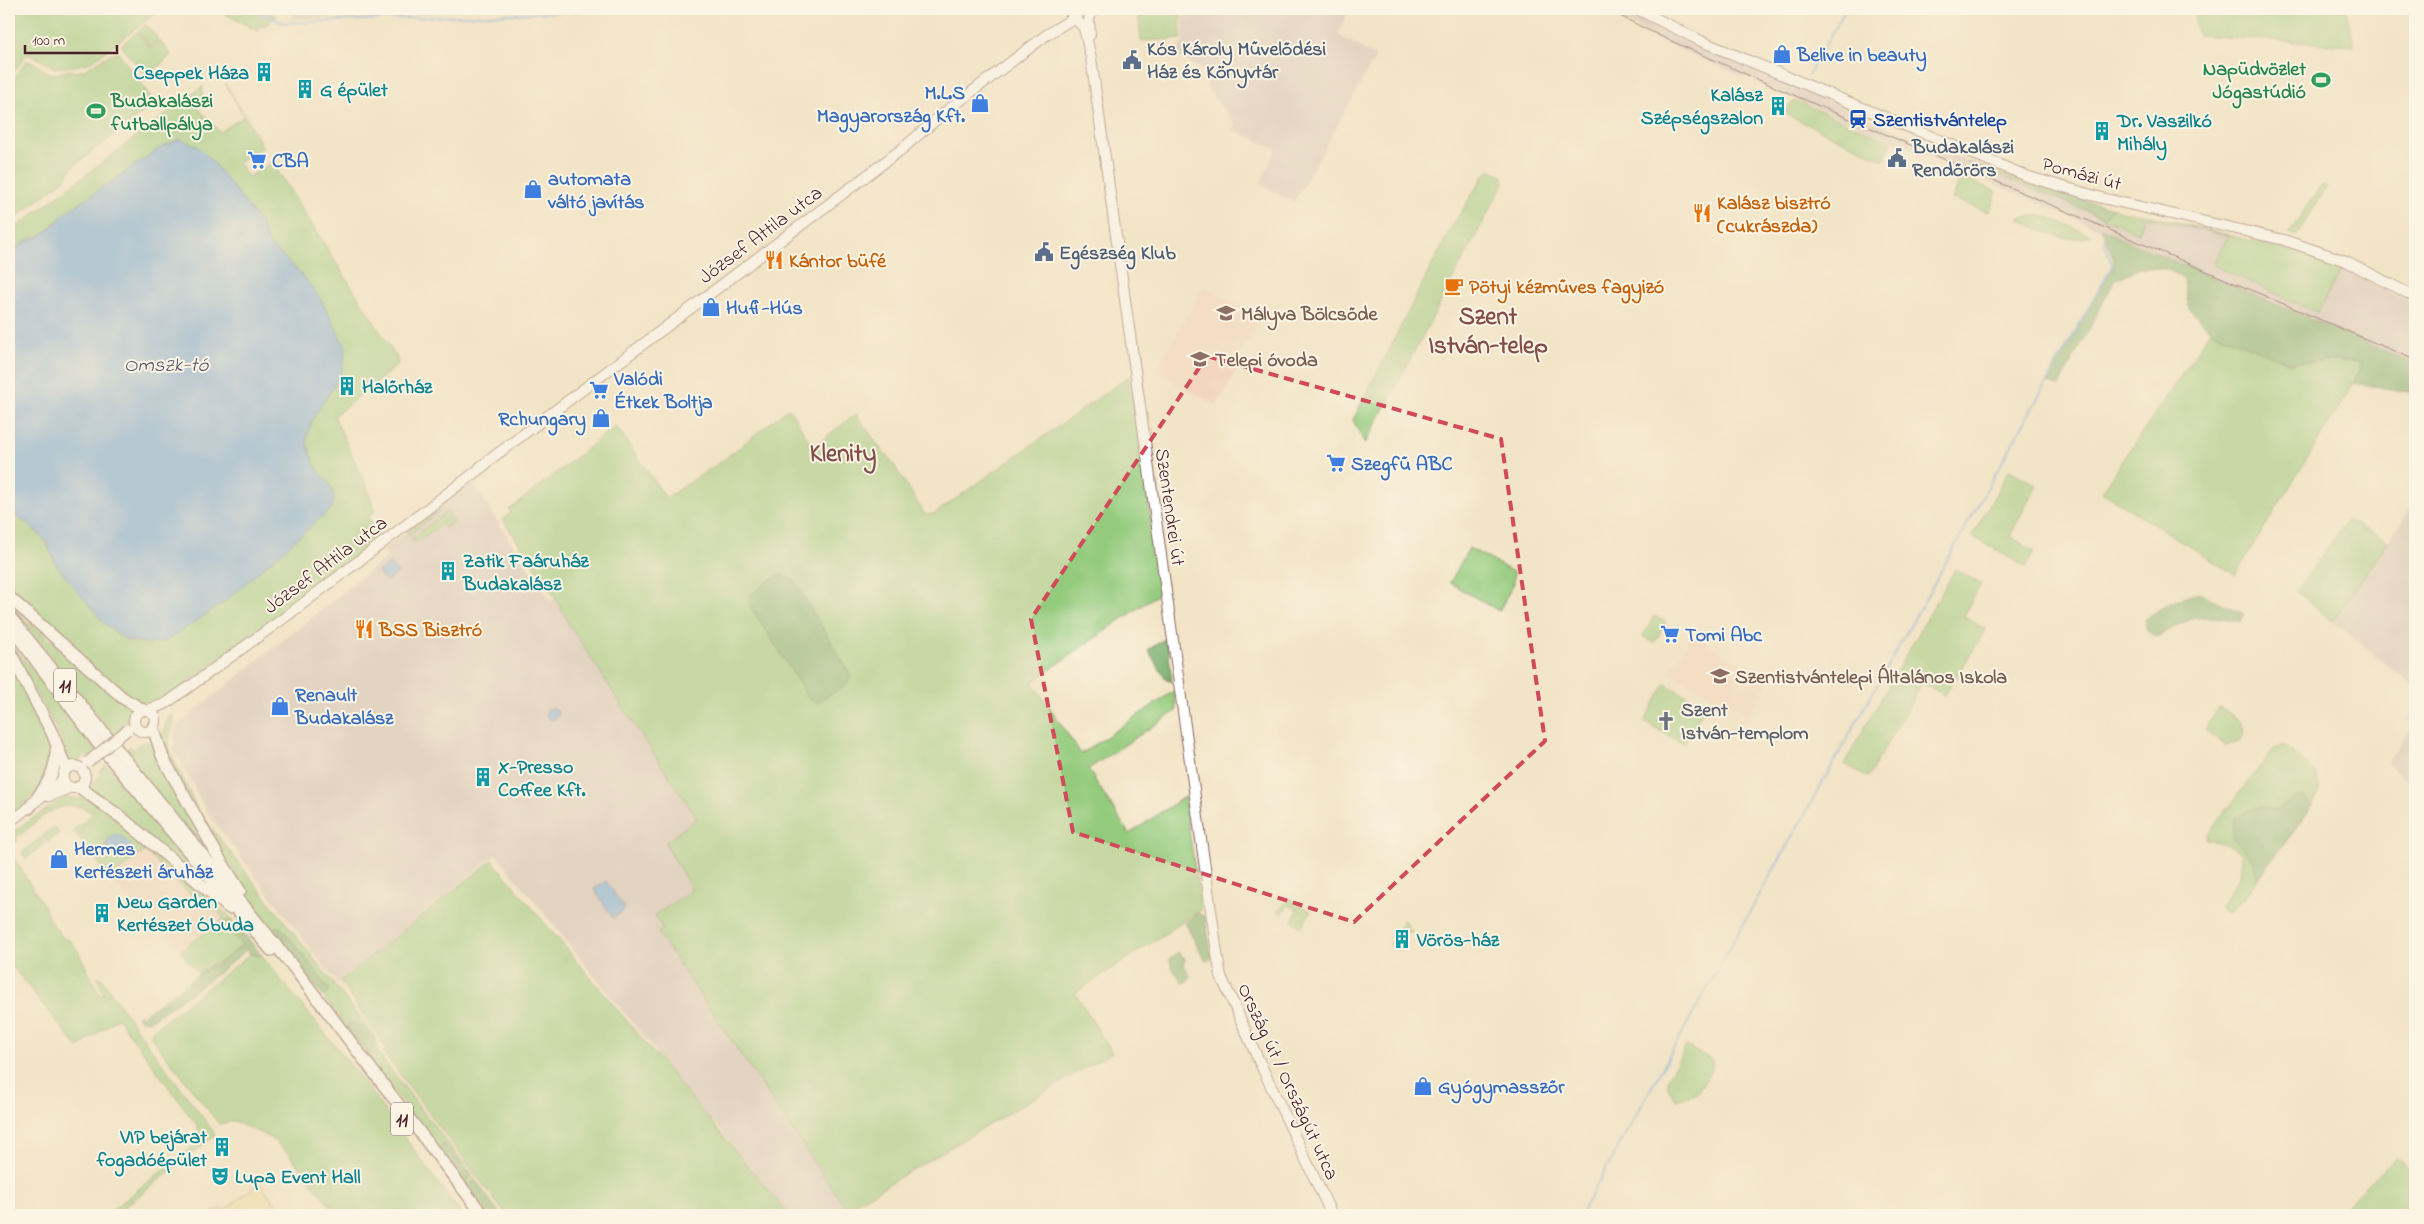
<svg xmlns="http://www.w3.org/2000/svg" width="2424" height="1224" font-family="'Indie Flower',sans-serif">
<rect width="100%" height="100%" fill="#fcf5e5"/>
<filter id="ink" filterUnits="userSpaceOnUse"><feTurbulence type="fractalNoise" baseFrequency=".02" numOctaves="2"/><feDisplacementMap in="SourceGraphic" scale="10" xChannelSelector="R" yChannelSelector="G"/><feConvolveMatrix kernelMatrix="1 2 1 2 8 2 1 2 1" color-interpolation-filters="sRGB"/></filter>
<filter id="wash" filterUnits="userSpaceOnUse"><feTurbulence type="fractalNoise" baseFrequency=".0096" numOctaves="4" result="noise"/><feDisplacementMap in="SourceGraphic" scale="20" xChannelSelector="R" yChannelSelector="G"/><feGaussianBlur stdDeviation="1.12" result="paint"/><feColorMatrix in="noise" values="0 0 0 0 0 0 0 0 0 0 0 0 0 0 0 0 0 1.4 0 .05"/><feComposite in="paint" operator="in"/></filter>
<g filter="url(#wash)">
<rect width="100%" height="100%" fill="#f2e4c6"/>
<g fill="#f3d4be">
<polygon points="1204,287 1260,317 1233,366 1237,369 1217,405 1155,371"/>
<polygon points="1692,636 1769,680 1748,716 1671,673"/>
<polygon points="148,849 227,917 180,951 141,902 135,906 130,903 111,878"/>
</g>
<g fill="#cfc0ba">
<polygon points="302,9 479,9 413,15 289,19"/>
<polygon points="1182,9 1349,9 1338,35 1376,56 1294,202 1260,184 1276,149 1234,130 1236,124 1206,87 1209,73 1175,55 1183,40"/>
<polygon points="1599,9 1621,9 1673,36 2139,233 2144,217 2228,236 2213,265 2318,313 2342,268 2415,305 2415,364 1669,45"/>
<polygon points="471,481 550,601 556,597 699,818 692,890 655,915 663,929 659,933 846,1209 836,1215 789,1215 713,1121 590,1215 486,1187 657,1053 496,854 337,983 208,814 174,750 176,726 387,557 383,549"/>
<polygon points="2415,503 2415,688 2333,621"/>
<polygon points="2415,706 2415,787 2387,763 2413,725 2406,719"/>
</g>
<g fill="#93ca7c" stroke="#6e7454">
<path d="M9 9H161L94 60C81 67 69 66 55 68L34 56 26 55 9 79C16 47 20 40 9 9Z"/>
<polygon points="216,9 259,9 277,16 266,25 257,28 258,31"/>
<polygon points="1138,9 1180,9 1181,39 1141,41"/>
<polygon points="2192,9 2346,9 2354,46 2198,35"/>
<polygon points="146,25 158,39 150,46 138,31"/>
<polygon points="137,32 150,48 159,40 171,55 147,77 121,45"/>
<polygon points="112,53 119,53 121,56 155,103 72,167 65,179 9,223 9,86 26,61 32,62 50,74 56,74 69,70 76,72 84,70"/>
<path d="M225 83 263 147 238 162 248 177 272 162 397 358 398 365 334 416 366 485 375 511 368 517 382 538 170 696 156 704 133 701 109 683 9 589V507C14 516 22 519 30 525 45 538 49 547 56 565L201 618 274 559 334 497 330 485 315 466 306 440 312 420 341 375 321 300 303 276 269 244 260 222 210 159 54 223C47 234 36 236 26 241 20 245 14 250 9 254V233L203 86 202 98 197 107 220 132 244 116Z"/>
<polygon points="1796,101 1892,142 1884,160 1785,114 1790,104"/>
<polygon points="1967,162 1970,162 2027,183 2025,186"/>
<polygon points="1491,170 1502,175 1504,183 1365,444 1353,420 1451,228 1483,177"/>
<polygon points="1961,177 1997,192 1989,212 1952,199"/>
<polygon points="2321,185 2327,187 2296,236 2289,234"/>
<polygon points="2113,208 2126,213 2144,214 2296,252 2342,268 2318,313 2213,265 2228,236 2144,217 2139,233 2104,218"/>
<path d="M2043 215 2090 235C2070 246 2035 229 2018 218Z"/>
<polygon points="2211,331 2289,363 2337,360 2361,363 2354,383 2235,575 2102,492"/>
<polygon points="1128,377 1139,435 1161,592 1032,682 1081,754 1174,691 1176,711 1088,769 1129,834 1184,797 1201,910 1075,993 1112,1052 846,1209 658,933 663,929 655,915 692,890 665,843 697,818 625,711 571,627 551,590 503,520 511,512 509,510 616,426 666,498 722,461 789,408 813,447 856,414 885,455 887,454 924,513 928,515 934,514"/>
<polygon points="2009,470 2037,485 2010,536 2034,552 2025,567 1972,536"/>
<polygon points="440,507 438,512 408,536 408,531"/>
<polygon points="447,511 453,523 445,528 442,524 416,542 411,539"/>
<polygon points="2347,520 2388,541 2333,621 2296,591"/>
<polygon points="1469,548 1513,572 1514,583 1499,611 1450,583"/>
<polygon points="1955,569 1981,584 1963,616 1986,630 1945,695 1922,683 1868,777 1844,764"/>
<polygon points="14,609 131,708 128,721 120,729 122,731 114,737"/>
<polygon points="1654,616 1666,622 1654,643 1643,636"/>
<polygon points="11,643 97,752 89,758 86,755 77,761 66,760 62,740 10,645"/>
<path d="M9 659C22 683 51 726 53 752 56 777 27 803 9 815V755L12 748 9 737Z"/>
<polygon points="1665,684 1705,706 1684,744 1644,722"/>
<path d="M2219 708C2233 714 2251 724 2240 741L2225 745 2204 729Z"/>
<path d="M172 714C176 721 167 738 169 748L198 811 373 1034 372 1039 348 1029 368 1054 377 1043 378 1053 470 1172 464 1171 458 1158 450 1152 468 1181 471 1174 477 1182 468 1184 493 1215H485L328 1003 321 994 327 993 329 989 287 934 280 927 272 931 263 920 207 832 160 741C166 732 163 722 172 714Z"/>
<polygon points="143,742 155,742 214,861 121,754 130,746 133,750"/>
<polygon points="2283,745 2316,772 2320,791 2312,807 2304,797 2276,812 2266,807 2232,838 2252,858 2258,879 2244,898 2228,913 2220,907 2240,876 2242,854 2228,845 2206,839 2207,834 2273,750"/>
<polygon points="107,765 202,879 90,794 95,780 101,774 99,771"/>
<path d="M65 797C75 799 86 798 94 801L192 882 233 920 225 922 242 945 216 965 214 963 199 974 180 951 223 920 222 916 196 893 192 896 145 851 111 878 73 830 93 814C64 791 39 820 16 838L18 841H12L11 833Z"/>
<polygon points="54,827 59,833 47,843 42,836"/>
<polygon points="40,838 44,844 26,859 22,852"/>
<polygon points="9,850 45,908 49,920 64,939 70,940 78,951 99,994 104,995 97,976 102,979 140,1034 213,1131 215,1136 123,1208 124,1210 118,1215 109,1215 111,1214 109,1212 194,1146 200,1134 196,1124 118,1018 78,1048 9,962"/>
<polygon points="492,860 770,1192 789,1215 506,1215 383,1052 387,1049 340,981"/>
<polygon points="1289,899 1311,911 1302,927 1292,921 1298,910 1289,905 1282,913 1278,911"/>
<polygon points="1403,920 1409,924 1406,928 1412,931 1410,934 1402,928 1394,945 1402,949 1401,951 1390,945"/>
<polygon points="256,953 262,956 357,1073 462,1215 338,1215 290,1155 271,1138 234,1121 219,1124 151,1037 152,1031 250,954"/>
<polygon points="1686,1046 1712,1060 1712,1070 1696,1094 1676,1100 1668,1087 1668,1079"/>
<polygon points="2396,1157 2415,1174 2415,1215 2336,1215"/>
</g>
<g fill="#76ae6c" stroke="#60664c">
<polygon points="2027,183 2113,208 2104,218 2025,186"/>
<polygon points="2101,228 2120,238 2415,364 2415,393 2354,383 2361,363 2337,360 2289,363 2211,331 2189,309 2183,279 2168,269 2140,268 2115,280 2059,386 2047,383 2113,267 2113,257"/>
<polygon points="782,575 794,580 852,677 844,687 817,702 808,698 750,605 750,595 772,578"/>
<path d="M2199 593 2245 614 2241 622C2202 613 2192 615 2158 637L2145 630V620C2162 606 2177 598 2199 593Z"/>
<polygon points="1167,637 1172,682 1165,678 1148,650"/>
<path d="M2298 796 2304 797 2312 807 2258 879 2252 858 2232 838 2235 819C2251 808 2256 804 2276 811Z"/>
<polygon points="1198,913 1205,917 1212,958 1206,962 1185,923"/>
<polygon points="228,920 233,920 262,956 250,954 246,950 220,972 150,1021 141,1020 137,1017 140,1015 142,1016 212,965 215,966 242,946 225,922"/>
<polygon points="275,927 280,927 287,934 329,989 327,993 321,994 272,931"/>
<polygon points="1178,952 1185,958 1184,965 1191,977 1183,984 1172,967 1169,959"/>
<polygon points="355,1023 363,1026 372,1038 373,1034 377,1043 368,1055 348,1029 347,1024"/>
<path d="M443 1143C451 1154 458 1158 464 1171L470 1172 471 1174 468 1181 461 1180 439 1148Z"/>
<polygon points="477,1182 501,1215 493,1215 489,1211 484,1211 468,1191 467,1184"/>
</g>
<g fill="#eeda9e" stroke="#9c7c64">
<polygon points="259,1183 285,1215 209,1215 218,1209 225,1210"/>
<polygon points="155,1208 169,1215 137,1215 147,1209"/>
</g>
<g fill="#6ea6dd" stroke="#5c6284">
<polygon points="181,139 197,146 212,161 260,222 269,244 303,276 321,300 346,348 341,375 312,420 306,440 315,466 330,485 334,497 332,508 223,603 166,641 150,644 126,640 104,623 56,565 47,542 28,524 13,515 9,507 9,254 29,239 35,239 51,228 65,213 163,146"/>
<polygon points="390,563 398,573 386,582 378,572"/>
<circle cx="552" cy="714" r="6"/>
<polygon points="112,835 120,835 131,846 135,854 133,859 112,854 107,849 106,842"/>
<polygon points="606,881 625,909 613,918 594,889"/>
</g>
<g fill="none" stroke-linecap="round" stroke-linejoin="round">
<g stroke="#6ea6dd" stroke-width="2">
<polyline points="252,9 283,23 639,9"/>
<polyline points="1808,75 1846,9"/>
<polyline points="2146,202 2147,201"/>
<polyline points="2138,219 2140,216"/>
<polyline points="1580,1215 2112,266 2104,239"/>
</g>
</g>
</g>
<g filter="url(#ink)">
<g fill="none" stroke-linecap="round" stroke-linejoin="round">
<g stroke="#856461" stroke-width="11">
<g id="tertiary">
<polyline points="48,797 71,788"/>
<polyline points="9,823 56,786 63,778"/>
</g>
</g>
<g stroke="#856461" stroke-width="12">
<g id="secondary">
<polyline points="1071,9 1072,15 1084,28 1091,58 1218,960 1221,976 1259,1061 1332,1215"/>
<polyline points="1637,9 1701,41 2029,177 2102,198 2284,240 2346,261 2415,297"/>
<polyline points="1090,35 1089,20 1092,9"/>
<polyline points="480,467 902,149 944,113 1045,36 1067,22 1077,19"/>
<polyline points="148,710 165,704 189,687 284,618 486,464"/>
<circle cx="145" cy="721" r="11"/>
<circle cx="74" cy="777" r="11"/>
</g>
</g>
<g stroke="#856461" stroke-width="14">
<g id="primary">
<polyline points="9,597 123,698 143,710"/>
<polyline points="9,616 291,964 483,1215"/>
<polyline points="10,626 100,746 271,950"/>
<polyline points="9,650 53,735 66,769"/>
<polyline points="153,727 163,758 219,858 240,891"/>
<polyline points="79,787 122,818 229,908"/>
<path d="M29 808C43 791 57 773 56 750"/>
</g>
</g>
<use href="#tertiary" stroke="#fff" stroke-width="9"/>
<use href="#secondary" stroke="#fff" stroke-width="10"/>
<use href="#primary" stroke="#fff" stroke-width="11"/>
<polyline stroke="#4a1f2b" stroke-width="1" points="1606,9 1660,36 1777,88 2415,360"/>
<g stroke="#856461" stroke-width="12" stroke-linecap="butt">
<polyline id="secondary-bridge" points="88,762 127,730"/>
</g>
<use href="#secondary-bridge" stroke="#fff" stroke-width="10"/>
</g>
</g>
<path d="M0 0H2424V1224H0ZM1207 356 1501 439 1545 741 1354 922 1073 832 1031 619Z" fill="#f2e4c6" fill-opacity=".55" fill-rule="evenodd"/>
<path fill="none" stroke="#d1495b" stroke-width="4" stroke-dasharray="10 6" stroke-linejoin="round" d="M1207 356 1501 439 1545 741 1354 922 1073 832 1031 619Z"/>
<defs>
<g id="shop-bare" transform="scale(1.5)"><path d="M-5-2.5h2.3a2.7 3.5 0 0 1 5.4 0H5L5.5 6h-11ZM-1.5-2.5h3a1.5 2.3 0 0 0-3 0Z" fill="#3f7fe0" stroke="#fcf5e5" stroke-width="2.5" paint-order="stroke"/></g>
<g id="civic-bare" transform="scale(1.5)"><path d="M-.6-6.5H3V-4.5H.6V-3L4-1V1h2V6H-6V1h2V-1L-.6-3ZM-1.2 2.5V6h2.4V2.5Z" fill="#5c6f8a" stroke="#fcf5e5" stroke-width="2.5" paint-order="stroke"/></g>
<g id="building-bare" transform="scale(1.5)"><path d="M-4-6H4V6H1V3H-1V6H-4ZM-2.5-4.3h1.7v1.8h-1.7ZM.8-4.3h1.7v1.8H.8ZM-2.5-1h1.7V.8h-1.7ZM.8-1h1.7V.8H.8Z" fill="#0f9aa8" stroke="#fcf5e5" stroke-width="2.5" paint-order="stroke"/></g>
<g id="stadium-bare" transform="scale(1.5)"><path d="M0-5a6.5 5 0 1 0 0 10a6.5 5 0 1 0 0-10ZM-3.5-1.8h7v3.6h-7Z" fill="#2e9e5b" stroke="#fcf5e5" stroke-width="2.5" paint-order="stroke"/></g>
<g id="station-bare" transform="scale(1.5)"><path d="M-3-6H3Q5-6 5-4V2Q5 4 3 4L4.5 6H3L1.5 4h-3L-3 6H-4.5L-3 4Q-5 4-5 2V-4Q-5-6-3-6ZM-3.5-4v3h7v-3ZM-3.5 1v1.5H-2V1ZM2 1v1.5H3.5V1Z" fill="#1a4fb4" stroke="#fcf5e5" stroke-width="2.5" paint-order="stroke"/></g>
<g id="supermarket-bare" transform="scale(1.5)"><path d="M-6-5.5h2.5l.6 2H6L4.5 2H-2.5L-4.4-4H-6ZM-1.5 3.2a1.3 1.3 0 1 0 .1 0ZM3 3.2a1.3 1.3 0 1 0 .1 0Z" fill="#3f7fe0" stroke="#fcf5e5" stroke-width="2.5" paint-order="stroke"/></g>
<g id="restaurant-bare" transform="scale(1.5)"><path d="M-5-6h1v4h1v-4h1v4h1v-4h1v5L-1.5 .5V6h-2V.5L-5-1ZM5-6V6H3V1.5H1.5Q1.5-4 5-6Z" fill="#e8710a" stroke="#fcf5e5" stroke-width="2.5" paint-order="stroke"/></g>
<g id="cafe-bare" transform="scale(1.5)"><path d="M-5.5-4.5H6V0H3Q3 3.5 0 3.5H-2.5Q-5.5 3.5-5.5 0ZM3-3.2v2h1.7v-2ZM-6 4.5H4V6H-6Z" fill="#e8710a" stroke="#fcf5e5" stroke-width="2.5" paint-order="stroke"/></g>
<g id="school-bare" transform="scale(1.5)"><path d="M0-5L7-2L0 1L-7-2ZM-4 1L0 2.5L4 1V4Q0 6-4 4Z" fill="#8d6e63" stroke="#fcf5e5" stroke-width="2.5" paint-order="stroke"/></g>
<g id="church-bare" transform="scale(1.5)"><path d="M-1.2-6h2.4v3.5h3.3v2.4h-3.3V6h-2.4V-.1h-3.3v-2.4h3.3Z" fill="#6b7280" stroke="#fcf5e5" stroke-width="2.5" paint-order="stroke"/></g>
<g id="theatre-bare" transform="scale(1.5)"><path d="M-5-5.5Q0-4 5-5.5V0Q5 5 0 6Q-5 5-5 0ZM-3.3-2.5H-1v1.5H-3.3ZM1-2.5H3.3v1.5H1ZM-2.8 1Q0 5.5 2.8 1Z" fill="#0f9aa8" stroke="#fcf5e5" stroke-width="2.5" paint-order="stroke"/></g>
</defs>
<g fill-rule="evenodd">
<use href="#shop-bare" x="1782" y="54"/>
<use href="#civic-bare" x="1132" y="60"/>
<use href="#building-bare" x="264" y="72"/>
<use href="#stadium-bare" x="2321" y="80"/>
<use href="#building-bare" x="305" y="89"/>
<use href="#shop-bare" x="980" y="103"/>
<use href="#building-bare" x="1778" y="106"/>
<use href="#stadium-bare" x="96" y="111"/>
<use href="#station-bare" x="1858" y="119"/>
<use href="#building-bare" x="2102" y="131"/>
<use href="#civic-bare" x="1897" y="158"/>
<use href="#supermarket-bare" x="257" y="160"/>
<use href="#shop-bare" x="533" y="189"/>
<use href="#restaurant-bare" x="1702" y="213"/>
<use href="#civic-bare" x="1044" y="252"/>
<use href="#restaurant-bare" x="774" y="260"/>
<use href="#cafe-bare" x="1454" y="286"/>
<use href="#shop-bare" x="711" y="307"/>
<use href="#school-bare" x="1226" y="313"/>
<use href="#school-bare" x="1200" y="359"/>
<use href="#building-bare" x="347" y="386"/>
<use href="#supermarket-bare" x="599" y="390"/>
<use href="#shop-bare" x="601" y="418"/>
<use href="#supermarket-bare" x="1336" y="463"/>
<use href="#building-bare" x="448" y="571"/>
<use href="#restaurant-bare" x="364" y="629"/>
<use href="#supermarket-bare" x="1670" y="634"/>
<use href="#school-bare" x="1720" y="676"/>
<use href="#shop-bare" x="280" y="706"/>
<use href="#church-bare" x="1666" y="721"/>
<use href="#building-bare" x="483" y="777"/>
<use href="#shop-bare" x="59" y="859"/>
<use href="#building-bare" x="102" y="913"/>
<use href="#building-bare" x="1402" y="939"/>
<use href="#shop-bare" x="1423" y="1086"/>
<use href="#building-bare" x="222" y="1147"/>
<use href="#theatre-bare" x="220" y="1176"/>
</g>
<g text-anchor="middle" stroke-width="4" stroke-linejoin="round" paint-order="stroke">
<g fill="#fcf5e5" stroke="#7f5f63" stroke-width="1">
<rect x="54" y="668.5" width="22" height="33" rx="4"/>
<rect x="391" y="1102.5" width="22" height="33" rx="4"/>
</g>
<g font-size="19" font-weight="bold" fill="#4a1f2b">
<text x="65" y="692">11</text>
<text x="402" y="1126">11</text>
</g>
<g font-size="20" font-weight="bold" fill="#4e5e75" stroke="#fcf5e5" text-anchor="start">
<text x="1147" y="55">Kós Károly Művelődési<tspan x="1147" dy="23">Ház és Könyvtár</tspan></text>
<text x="1912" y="153">Budakalászi<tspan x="1912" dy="23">Rendőrörs</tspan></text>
<text x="1059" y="259">Egészség Klub</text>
</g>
<g font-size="20" font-weight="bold" fill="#366cbe" stroke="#fcf5e5" text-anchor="start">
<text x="1797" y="61">Belive in beauty</text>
<text x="965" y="99" text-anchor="end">M.L.S<tspan x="965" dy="23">Magyarország Kft.</tspan></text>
<text x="272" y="167">CBA</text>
<text x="548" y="185">automata<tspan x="548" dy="23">váltó javítás</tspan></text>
<text x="726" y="314">Hufi-Hús</text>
<text x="614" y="385">Valódi<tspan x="614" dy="23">Étkek Boltja</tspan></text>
<text x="586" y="425" text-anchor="end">Rchungary</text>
<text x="1351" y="470">Szegfű ABC</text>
<text x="1685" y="641">Tomi Abc</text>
<text x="295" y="701">Renault<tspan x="295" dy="23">Budakalász</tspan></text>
<text x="74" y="855">Hermes<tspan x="74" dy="23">Kertészeti áruház</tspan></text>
<text x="1438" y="1093">Gyógymasszőr</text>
</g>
<g font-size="20" font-weight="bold" fill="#27864d" stroke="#fcf5e5" text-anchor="end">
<text x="2306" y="75">Napüdvözlet<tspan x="2306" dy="23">Jógastúdió</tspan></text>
<text x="111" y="107" text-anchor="start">Budakalászi<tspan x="111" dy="23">futballpálya</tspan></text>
</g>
<g font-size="20" font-weight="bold" fill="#0d838f" stroke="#fcf5e5" text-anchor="start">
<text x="249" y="79" text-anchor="end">Cseppek Háza</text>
<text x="320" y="96">G épület</text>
<text x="1763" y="101" text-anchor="end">Kalász<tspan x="1763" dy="23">Szépségszalon</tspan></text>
<text x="2117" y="127">Dr. Vaszilkó<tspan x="2117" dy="23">Mihály</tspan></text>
<text x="362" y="393">Halőrház</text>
<text x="463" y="567">Zatik Faáruház<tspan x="463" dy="23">Budakalász</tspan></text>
<text x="498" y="773">X-Presso<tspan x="498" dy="23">Coffee Kft.</tspan></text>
<text x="117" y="908">New Garden<tspan x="117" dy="23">Kertészet Óbuda</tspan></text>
<text x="1417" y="946">Vörös-ház</text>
<text x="207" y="1143" text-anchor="end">VIP bejárat<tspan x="207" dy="23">fogadóépület</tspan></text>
<text x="235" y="1183">Lupa Event Hall</text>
</g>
<g font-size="20" font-weight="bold" fill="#164399" stroke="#fcf5e5" text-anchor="start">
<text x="1873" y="126">Szentistvántelep</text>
</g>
<g font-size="20" fill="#4a1f2b" stroke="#fcf5e5">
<text transform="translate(2082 173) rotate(15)" y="7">Pomázi út</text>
<text transform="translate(760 234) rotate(-37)" y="7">József Attila utca</text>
<text transform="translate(1171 507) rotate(82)" y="7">Szentendrei út</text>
<text transform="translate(325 564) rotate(-37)" y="7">József Attila utca</text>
<text transform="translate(1289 1081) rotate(65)" y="7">Ország út / Országút utca</text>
</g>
<g font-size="20" font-weight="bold" fill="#c56008" stroke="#fcf5e5" text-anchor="start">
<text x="1717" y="209">Kalász bisztró<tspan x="1717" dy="23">(cukrászda)</tspan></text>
<text x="789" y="267">Kántor büfé</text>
<text x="1469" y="293">Pötyi kézműves fagyizó</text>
<text x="379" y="636">BSS Bisztró</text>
</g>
<g font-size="20" font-weight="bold" fill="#785e54" stroke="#fcf5e5" text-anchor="start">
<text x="1241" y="320">Mályva Bölcsőde</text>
<text x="1215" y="366">Telepi óvoda</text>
<text x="1735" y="683">Szentistvántelepi Általános Iskola</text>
</g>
<g font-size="20" font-weight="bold" fill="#5b616d" stroke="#fcf5e5" text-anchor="start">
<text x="1681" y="716">Szent<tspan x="1681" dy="23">István-templom</tspan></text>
</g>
<g font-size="21" font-style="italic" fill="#585572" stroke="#fcf5e5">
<text x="166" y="371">Omszk-tó</text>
</g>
<g font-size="25" font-weight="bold" fill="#834d49" stroke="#fcf5e5">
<text x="1488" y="324">Szent<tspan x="1488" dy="29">István-telep</tspan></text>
<text x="843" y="461">Klenity</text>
</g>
</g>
<rect width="2424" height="1224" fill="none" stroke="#fcf5e5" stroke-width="30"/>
<path d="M25 45v8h92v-8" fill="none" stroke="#4a1f2b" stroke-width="2.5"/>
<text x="32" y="45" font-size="15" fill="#4a1f2b" stroke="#fcf5e5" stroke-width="4" paint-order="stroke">100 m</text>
</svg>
